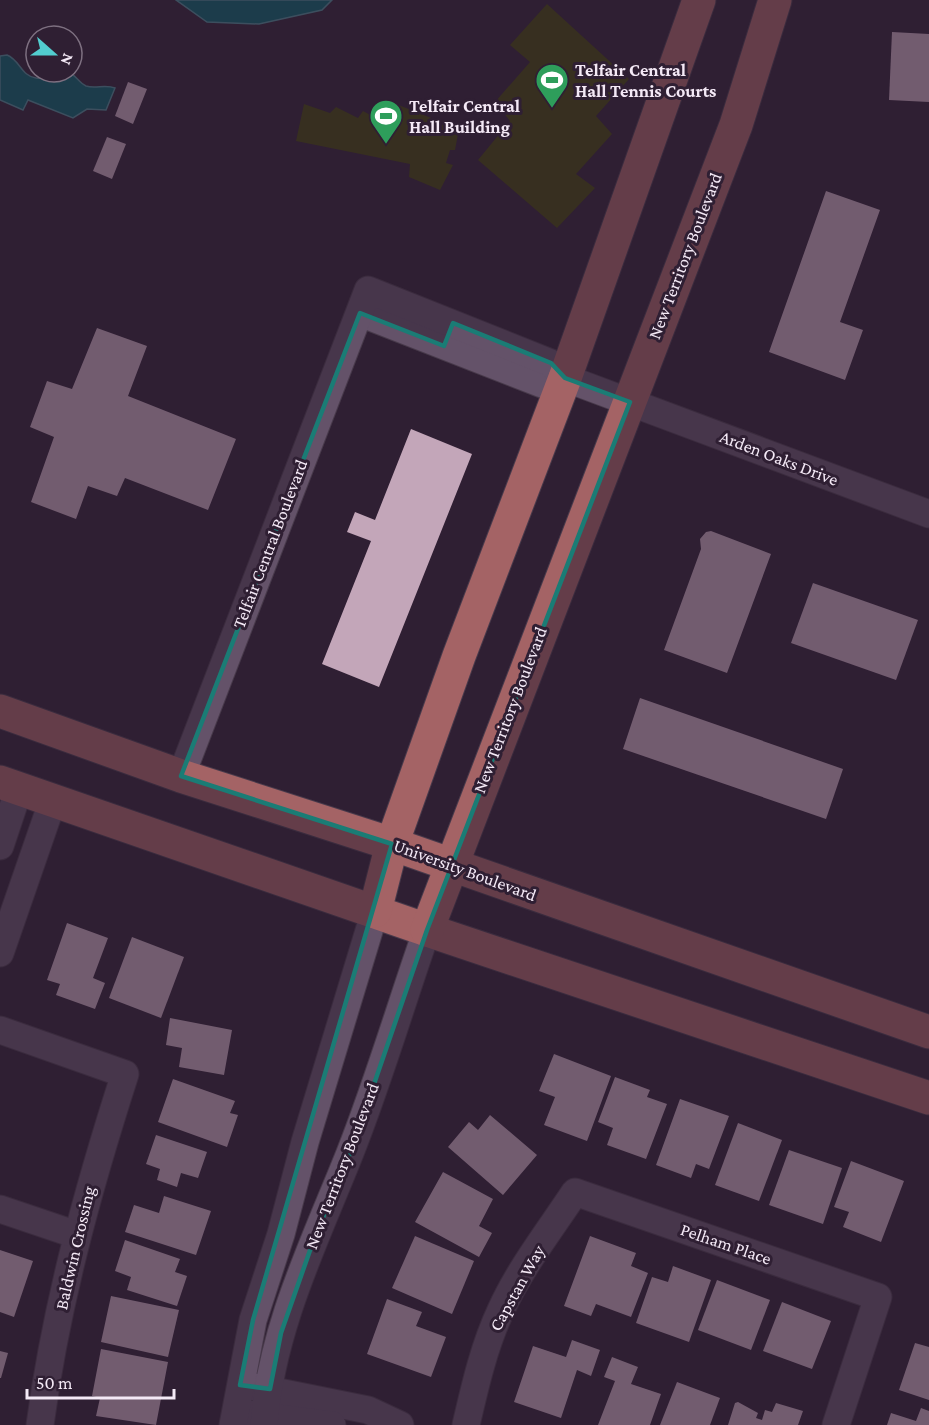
<svg xmlns="http://www.w3.org/2000/svg" width="929" height="1425" font-family="'Crimson Pro',serif">
<rect width="100%" height="100%" fill="#2f1f33"/>
<g fill="#41430b">
<polygon points="547,4 629,79 596,116 612,134 576,174 595,188 557,228 478,160 510,121 495,102 530,62 510,45"/>
<polygon points="304,104 330,113 336,107 358,118 363,111 387,124 396,104 459,129 455,150 450,150 446,163 453,165 440,190 409,177 410,164 296,141"/>
</g>
<g fill="#055f68" stroke="#4d8893" stroke-width="1.5">
<polygon points="176,0 332,0 322,10 259,24 207,22"/>
<path d="M7 55C20 60 21 76 36 78 48 80 55 69 68 72 75 74 79 83 86 86 96 89 105 84 115 88L106 110 87 109 73 118 28 100 23 110 0 100V56Z"/>
</g>
<g fill="#c3a6b9">
<polygon points="892,32 929,34 929,102 889,100"/>
<polygon points="128,82 147,89 133,124 115,116"/>
<polygon points="107,137 126,144 112,179 93,171"/>
<polygon points="826,191 880,210 840,322 863,330 845,380 769,352"/>
<polygon points="97,328 147,346 128,396 236,439 208,510 125,478 117,496 88,486 76,519 31,502 54,437 30,427 47,381 72,389"/>
<polygon points="411,429 472,454 379,687 322,664 371,541 347,532 355,512 375,520"/>
<polygon points="711,531 771,554 727,673 664,650 701,549 700,539 706,532"/>
<polygon points="813,583 918,620 896,680 791,643"/>
<polygon points="640,698 843,769 826,819 623,749"/>
<polygon points="67,923 108,938 93,978 105,983 95,1009 56,995 60,984 47,980"/>
<polygon points="132,937 184,957 161,1018 109,998"/>
<polygon points="170,1018 232,1030 224,1075 179,1067 182,1048 166,1045"/>
<polygon points="554,1054 611,1076 587,1141 544,1125 555,1097 539,1091"/>
<polygon points="615,1077 650,1090 647,1097 667,1104 646,1159 607,1145 613,1128 598,1122"/>
<polygon points="173,1079 235,1101 230,1113 238,1115 227,1147 158,1122"/>
<polygon points="680,1099 729,1116 709,1169 696,1164 691,1178 656,1165"/>
<polygon points="490,1115 537,1155 503,1195 448,1147 469,1122 478,1130"/>
<polygon points="738,1123 782,1140 759,1201 715,1185"/>
<polygon points="156,1135 207,1152 198,1178 181,1173 177,1187 157,1180 160,1169 146,1164"/>
<polygon points="789,1150 842,1168 823,1224 769,1205"/>
<polygon points="851,1161 904,1181 881,1242 843,1227 849,1212 834,1207"/>
<polygon points="443,1172 493,1199 479,1226 492,1233 479,1257 415,1222"/>
<polygon points="164,1196 211,1211 196,1255 125,1232 134,1205 159,1213"/>
<polygon points="415,1236 474,1261 452,1314 392,1288"/>
<polygon points="590,1236 636,1253 631,1266 648,1273 631,1317 596,1304 591,1316 564,1306"/>
<polygon points="125,1240 180,1259 175,1272 187,1276 177,1306 127,1290 131,1277 115,1271"/>
<polygon points="0,1250 33,1261 14,1317 0,1312"/>
<polygon points="673,1266 711,1280 689,1342 636,1323 652,1277 668,1282"/>
<polygon points="717,1280 770,1300 751,1350 698,1330"/>
<polygon points="111,1296 179,1310 168,1357 101,1342"/>
<polygon points="387,1299 422,1312 416,1326 446,1337 431,1377 367,1354"/>
<polygon points="782,1302 831,1321 812,1369 763,1351"/>
<polygon points="572,1340 600,1350 591,1376 577,1370 561,1418 514,1402 533,1346 566,1357"/>
<polygon points="915,1343 929,1347 929,1400 899,1390"/>
<polygon points="101,1349 168,1362 156,1425 96,1416 100,1398 92,1396"/>
<polygon points="0,1351 8,1353 1,1378 0,1378"/>
<polygon points="612,1357 638,1367 631,1384 661,1394 650,1425 598,1425 615,1381 604,1377"/>
<polygon points="677,1382 720,1398 710,1425 660,1425"/>
<polygon points="738,1402 758,1413 756,1418 762,1420 765,1410 772,1412 776,1403 803,1411 798,1425 728,1425 735,1403"/>
<polygon points="921,1408 929,1411 929,1425 887,1425 891,1413 916,1421"/>
</g>
<g fill="none" stroke-linecap="round" stroke-linejoin="round">
<g stroke="#483a4b" stroke-width="29">
<g id="minor">
<polyline points="360,313 542,384 565,378"/>
<polyline points="181,776 368,290 551,363 565,378 929,514"/>
<polyline points="0,846 19,789"/>
<polyline points="0,953 53,800"/>
<path d="M0 1030 125 1074C88 1189 56 1305 40 1425"/>
<polyline points="0,1209 77,1235"/>
<polyline points="254,1387 368,1410 400,1425"/>
<polyline points="247,1414 332,1425"/>
<polyline points="233,1425 253,1320 281,1234 305,1142 375,911"/>
<path d="M264 1425C271 1329 315 1241 350 1153 379 1080 401 1004 427 930"/>
<path d="M466 1425C475 1386 484 1346 501 1310 520 1268 550 1230 575 1192L878 1297 836 1425"/>
</g>
</g>
<g stroke="#483a4b" stroke-width="35">
<g id="major">
<polyline points="0,711 181,776 392,844 929,1032"/>
<polyline points="0,782 427,930 929,1098"/>
<polyline points="375,911 392,844 459,656 565,378 699,0"/>
<polyline points="427,930 736,125 775,0"/>
</g>
</g>
<use href="#minor" stroke="#645269" stroke-width="27"/>
<use href="#major" stroke="#a46365" stroke-width="33"/>
</g>
<path d="M0 0H929V1425H0ZM360 313 444 346 453 323 551 363 565 378 630 402 427 930 351 1151 314 1239 281 1333 270 1389 240 1385 253 1320 392 844 181 776Z" fill="#2f1f33" fill-opacity=".55" fill-rule="evenodd"/>
<path fill="none" stroke="#1a7c75" stroke-width="4.5" stroke-linejoin="round" d="M360 313 444 346 453 323 551 363 565 378 630 402 427 930 351 1151 314 1239 281 1333 270 1389 240 1385 253 1320 392 844 181 776Z"/>
<defs>
<g id="stadium-pin" transform="scale(1.725)"><path d="M0 17L-7.5 6A9.5 9.5 0 1 1 7.5 6Z" fill="#2e9e5b" stroke="#2f1f33"/><path d="M0-5a6.5 5 0 1 0 0 10a6.5 5 0 1 0 0-10ZM-3.5-1.8h7v3.6h-7Z" fill="#fff"/></g>
</defs>
<g fill-rule="evenodd">
<use href="#stadium-pin" x="552" y="80"/>
<use href="#stadium-pin" x="386" y="116"/>
</g>
<g text-anchor="middle" stroke-width="6" stroke-linejoin="round" paint-order="stroke">
<g font-size="18" font-weight="bold" fill="#f4e9f6" stroke="#2f1f33" text-anchor="start">
<text x="575" y="76">Telfair Central<tspan x="575" dy="21">Hall Tennis Courts</tspan></text>
<text x="409" y="112">Telfair Central<tspan x="409" dy="21">Hall Building</tspan></text>
</g>
<g font-size="18" fill="#f4e9f6" stroke="#2f1f33">
<text transform="translate(685 256) rotate(-69)" y="6">New Territory Boulevard</text>
<text transform="translate(779 458) rotate(21)" y="6">Arden Oaks Drive</text>
<text transform="translate(270 544) rotate(-69)" y="6">Telfair Central Boulevard</text>
<text transform="translate(510 710) rotate(-69)" y="6">New Territory Boulevard</text>
<text transform="translate(465 870) rotate(20)" y="6">University Boulevard</text>
<text transform="translate(342 1166) rotate(-69)" y="6">New Territory Boulevard</text>
<text transform="translate(726 1244) rotate(19)" y="6">Pelham Place</text>
<text transform="translate(75 1248) rotate(-77)" y="6">Baldwin Crossing</text>
<text transform="translate(517 1288) rotate(-61)" y="6">Capstan Way</text>
</g>
</g>
<g transform="translate(54 54) rotate(111)"><circle r="28" fill="#2f1f33" stroke="#7e7081" stroke-width="1.5"/>
<path d="M0-4.5L10 22L0 15L-10 22Z" fill="#52cdcf"/>
<text y="-9" font-size="16" font-weight="bold" text-anchor="middle" fill="#f4e9f6">N</text>
</g>
<path d="M27 1389v9h147v-9" fill="none" stroke="#f4e9f6" stroke-width="3"/>
<text x="36" y="1389" font-size="18" fill="#f4e9f6" stroke="#2f1f33" stroke-width="4.5" paint-order="stroke">50 m</text>
</svg>
